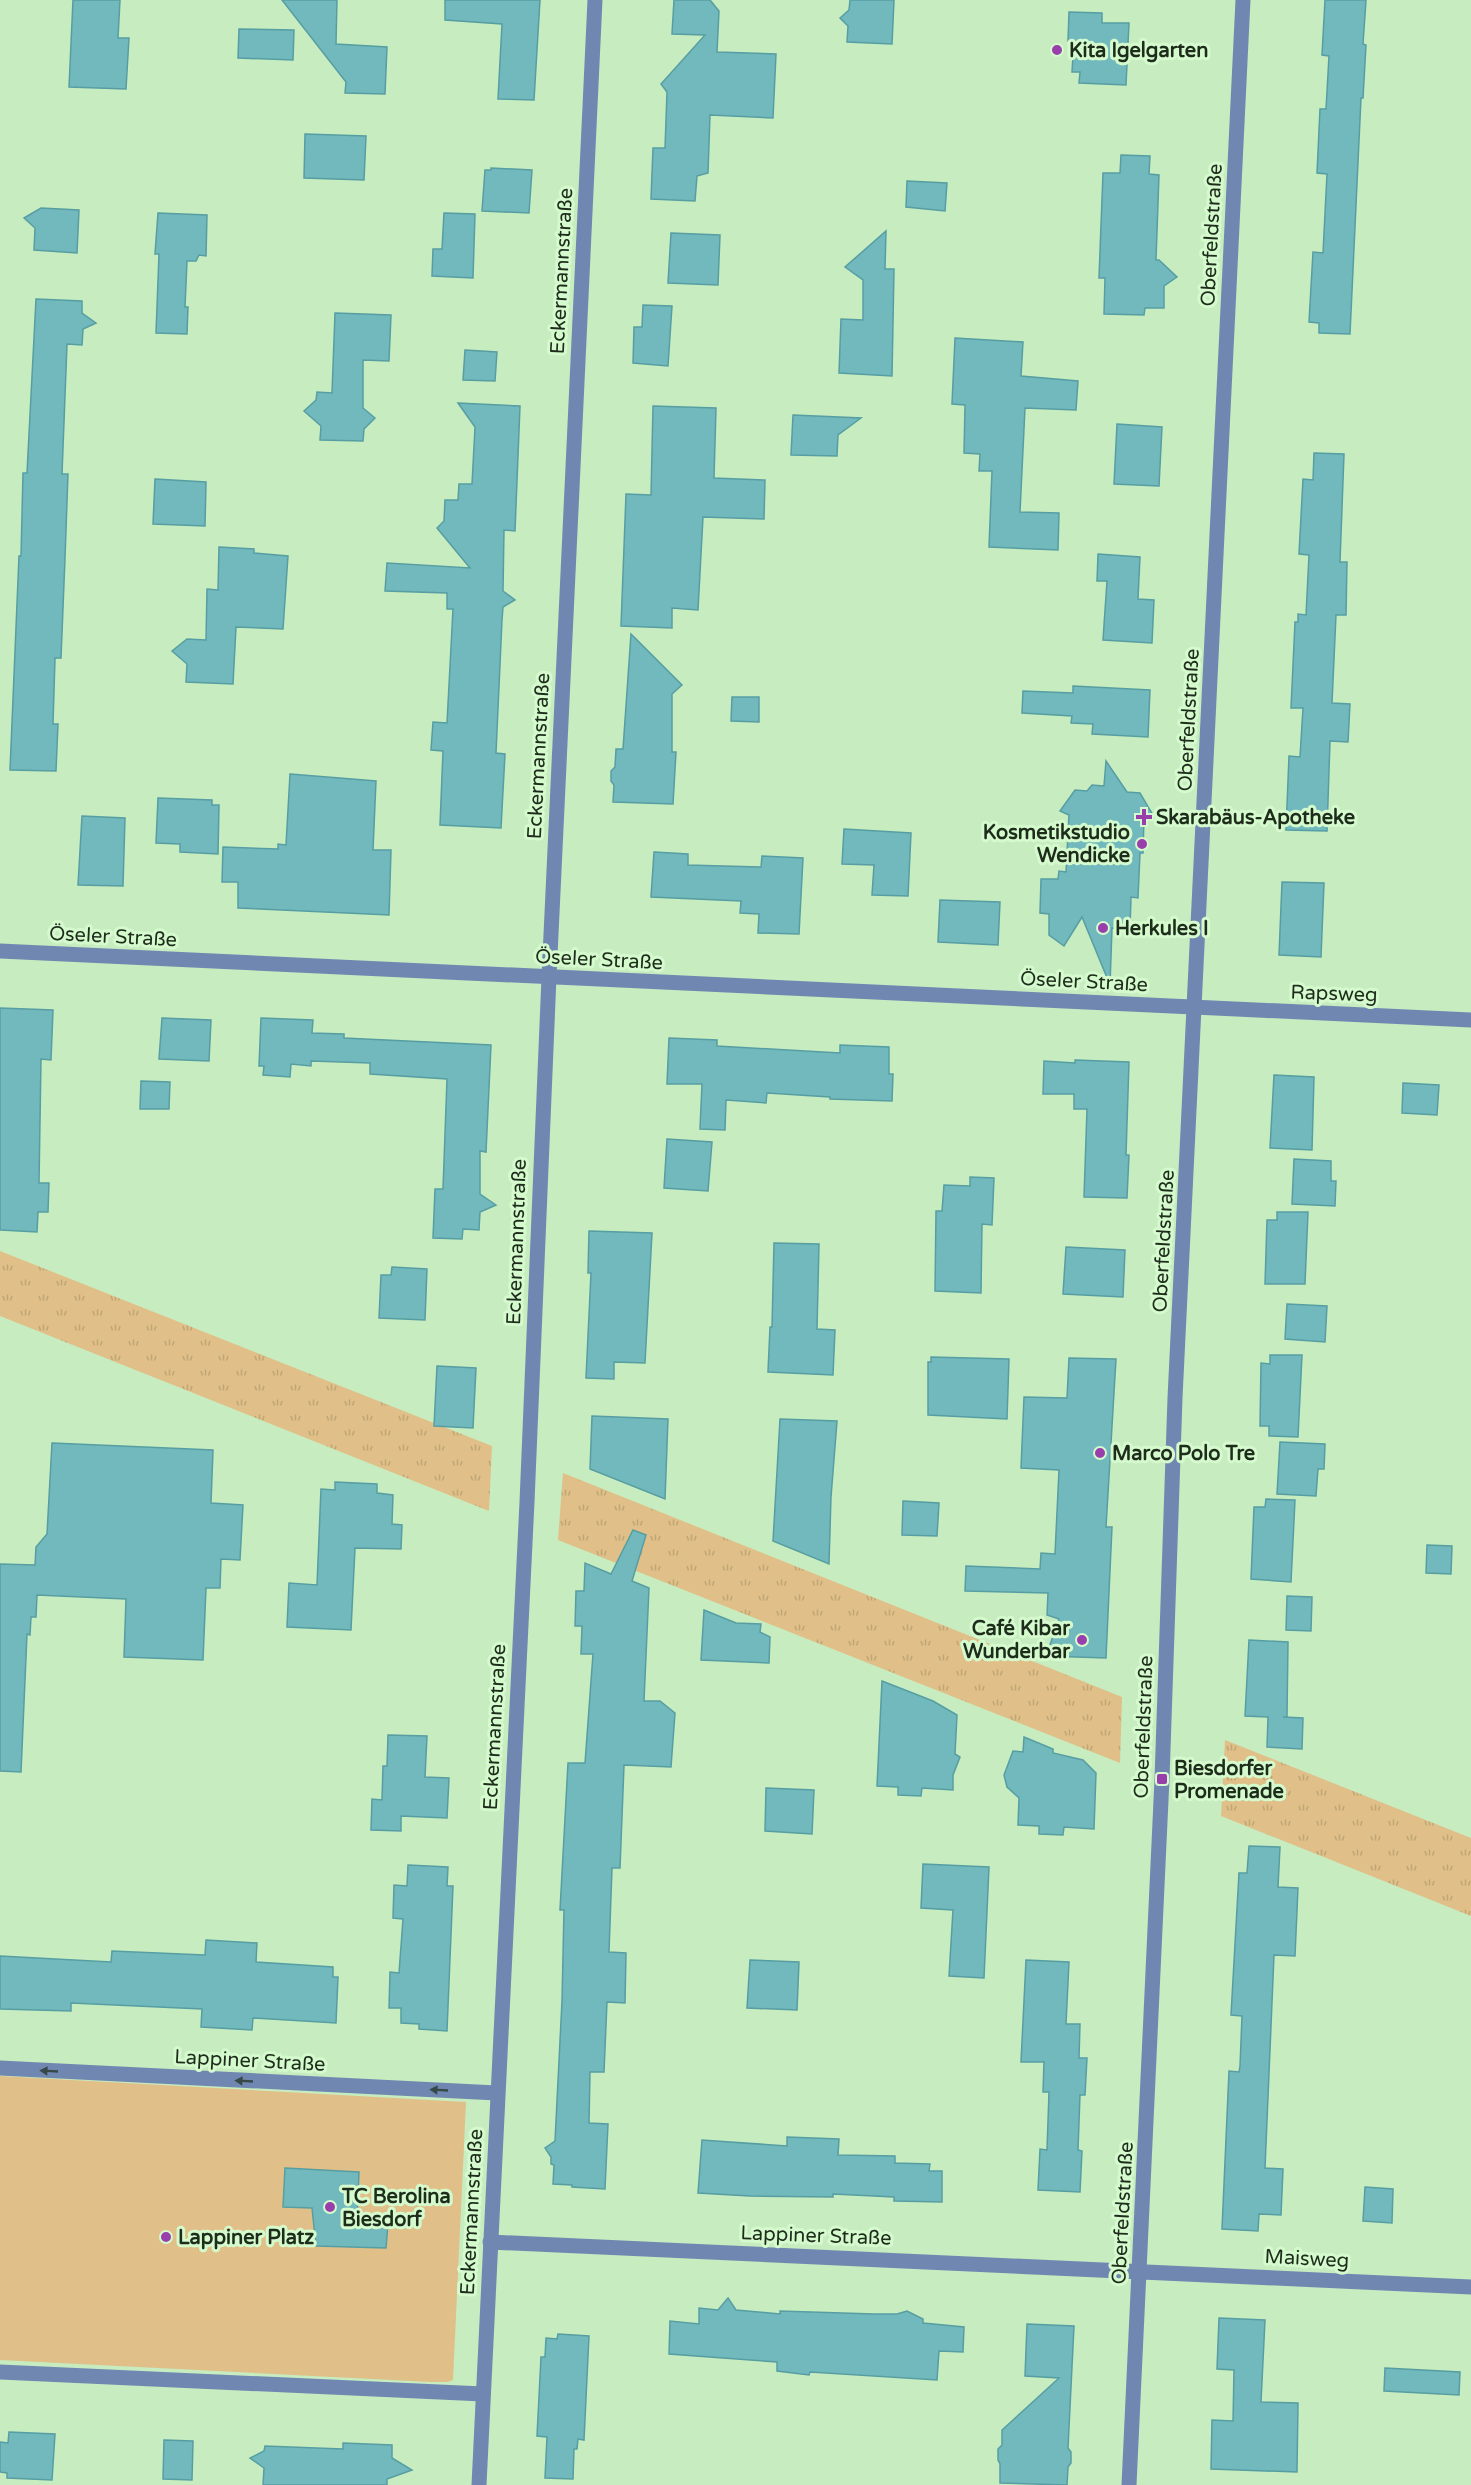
<svg xmlns="http://www.w3.org/2000/svg" width="1471" height="2485" font-family="'Varela Round',sans-serif">
<defs>
<pattern id="park-tufts" width="24" height="20" patternUnits="userSpaceOnUse" patternTransform="scale(1.5)"><rect width="24" height="20" fill="#e0c088"/><path d="M3 7l-1-3M5 7V3M7 7l1-3M15 17l-1-3M17 17v-4M19 17l1-3" fill="none" stroke="#c0a575"/></pattern>
</defs>
<rect width="100%" height="100%" fill="#c7ecc0"/>
<polygon fill="#e0c088" points="0,2076 466,2102 453,2380 448,2382 430,2382 0,2360"/>
<g fill="url(#park-tufts)">
<polygon points="0,1251 492,1446 489,1511 0,1316"/>
<polygon points="563,1473 1122,1697 1120,1763 558,1540"/>
<polygon points="1225,1740 1471,1838 1471,1916 1221,1816"/>
</g>
<g fill="#72b9bd" stroke="#579ea2" stroke-width="1.5">
<polygon points="73,0 120,0 118,38 129,38 126,89 69,87"/>
<polygon points="282,0 337,0 336,44 387,47 385,94 345,93 346,82"/>
<polygon points="445,0 540,0 534,100 498,99 502,24 445,20"/>
<polygon points="674,0 710,0 719,11 717,52 776,54 773,118 710,115 708,173 697,176 695,201 651,199 653,148 665,148 667,92 661,84 705,35 672,34"/>
<polygon points="850,0 894,0 892,44 847,42 848,26 840,18 849,10"/>
<polygon points="1325,0 1366,0 1363,44 1366,45 1363,98 1361,98 1350,334 1319,333 1319,323 1309,322 1313,252 1323,253 1327,174 1317,173 1320,109 1326,109 1329,56 1322,55"/>
<polygon points="1069,12 1102,13 1102,23 1129,23 1126,85 1079,83 1080,72 1072,72 1074,41 1068,41"/>
<polygon points="239,29 294,30 293,60 238,58"/>
<polygon points="305,134 366,136 364,180 304,178"/>
<polygon points="1121,155 1150,156 1149,174 1159,175 1156,260 1159,260 1177,277 1164,286 1164,308 1145,308 1144,315 1104,314 1105,278 1099,278 1103,173 1120,173"/>
<polygon points="491,168 532,170 529,213 482,211 485,170 491,170"/>
<polygon points="907,181 947,183 945,211 906,207"/>
<polygon points="41,208 79,210 77,253 34,250 35,228 24,218"/>
<polygon points="158,213 207,215 206,256 199,255 196,261 187,261 185,307 188,307 187,334 156,333 159,254 155,254"/>
<polygon points="444,213 475,214 473,278 432,276 433,249 442,249"/>
<polygon points="886,231 885,269 894,269 892,376 839,373 841,319 863,320 863,280 845,267"/>
<polygon points="671,233 720,235 718,285 668,283"/>
<polygon points="36,299 82,301 82,313 96,323 83,329 82,345 67,344 62,474 68,474 65,558 61,658 55,658 53,724 58,724 56,771 10,770 19,556 21,556 23,473 27,473"/>
<polygon points="643,305 672,306 668,366 633,363 634,327 642,327"/>
<polygon points="335,313 391,315 389,361 363,360 363,408 375,418 364,429 363,441 320,440 321,426 304,411 316,400 317,392 332,393"/>
<polygon points="955,338 1023,342 1021,376 1078,381 1076,410 1025,408 1020,512 1059,513 1058,550 989,547 992,471 979,471 980,454 964,453 965,405 952,404"/>
<polygon points="465,350 497,352 495,381 463,380"/>
<polygon points="458,403 520,406 515,531 504,530 503,591 515,600 503,607 502,620 496,753 505,754 501,828 440,825 443,751 431,750 433,722 447,723 453,609 447,609 447,593 385,591 387,563 470,568 437,528 444,521 445,500 458,500 459,484 472,484 475,427"/>
<polygon points="653,406 716,408 714,478 765,480 764,519 703,517 698,610 672,608 672,628 621,626 626,494 651,495"/>
<polygon points="793,415 861,418 838,435 837,456 791,455"/>
<polygon points="1117,424 1162,427 1159,486 1114,484"/>
<polygon points="1314,453 1344,454 1340,562 1347,562 1346,615 1336,615 1332,703 1350,704 1348,742 1330,741 1327,831 1286,830 1289,756 1300,757 1303,708 1291,708 1295,622 1298,622 1298,614 1306,615 1309,555 1299,554 1303,479 1313,480"/>
<polygon points="155,479 206,482 205,526 153,524"/>
<polygon points="219,547 254,549 254,553 288,556 283,629 236,627 233,684 186,682 187,664 172,651 187,639 206,640 207,589 218,590"/>
<polygon points="1098,554 1140,557 1138,599 1154,600 1152,643 1103,640 1107,581 1097,581"/>
<polygon points="631,634 682,685 672,694 672,752 676,752 673,804 613,802 614,785 611,781 611,771 615,767 616,749 623,749"/>
<polygon points="1073,686 1150,690 1148,737 1092,734 1093,724 1071,723 1072,716 1022,713 1023,691 1073,693"/>
<polygon points="732,697 759,697 759,722 731,721"/>
<polygon points="1106,761 1127,792 1140,793 1153,815 1144,818 1143,853 1140,853 1138,898 1131,897 1130,929 1112,928 1110,985 1082,917 1064,946 1049,935 1049,914 1040,913 1041,879 1058,879 1059,871 1066,872 1069,815 1060,811 1075,790 1087,791 1092,785 1104,786"/>
<polygon points="290,774 376,781 373,850 391,850 389,915 238,908 238,882 222,882 223,847 278,849 278,844 286,845"/>
<polygon points="158,798 212,800 212,805 219,805 218,854 180,852 180,844 156,843"/>
<polygon points="82,816 125,818 123,886 78,885"/>
<polygon points="844,829 911,833 908,896 872,895 874,865 842,864"/>
<polygon points="654,852 688,854 688,865 723,866 761,867 762,856 803,858 799,934 758,933 759,914 740,913 741,901 651,897"/>
<polygon points="1282,882 1324,883 1321,957 1279,955"/>
<polygon points="940,900 1000,902 998,945 938,942"/>
<polygon points="0,1008 53,1010 51,1060 41,1059 39,1183 49,1183 48,1212 38,1212 37,1232 0,1230"/>
<polygon points="162,1018 211,1020 209,1061 159,1059"/>
<polygon points="261,1018 313,1020 312,1033 344,1034 344,1038 491,1045 486,1152 480,1151 480,1194 496,1205 480,1212 479,1230 463,1229 462,1239 433,1238 435,1189 443,1189 447,1079 370,1074 370,1063 311,1061 311,1066 291,1064 290,1077 263,1075 264,1066 259,1066"/>
<polygon points="669,1038 717,1040 717,1046 840,1053 840,1045 889,1047 889,1074 893,1074 892,1101 830,1099 830,1097 767,1093 766,1103 726,1100 725,1130 700,1129 702,1084 667,1084"/>
<polygon points="1075,1060 1129,1062 1126,1155 1129,1155 1127,1198 1084,1197 1087,1109 1074,1109 1074,1094 1043,1094 1044,1061 1075,1063"/>
<polygon points="1274,1075 1314,1077 1312,1150 1270,1148"/>
<polygon points="141,1081 170,1082 169,1109 140,1109"/>
<polygon points="1403,1083 1439,1085 1437,1115 1402,1113"/>
<polygon points="667,1139 712,1142 708,1191 664,1188"/>
<polygon points="1294,1159 1331,1161 1331,1181 1336,1181 1335,1206 1292,1204"/>
<polygon points="970,1177 994,1178 992,1225 982,1224 981,1293 935,1291 936,1211 942,1211 944,1185 970,1186"/>
<polygon points="1277,1212 1308,1212 1305,1284 1265,1284 1267,1220 1277,1220"/>
<polygon points="589,1231 652,1233 645,1363 614,1362 614,1379 586,1378 591,1273 588,1273"/>
<polygon points="774,1243 819,1244 817,1329 835,1330 833,1375 768,1372 770,1327 772,1327"/>
<polygon points="1066,1247 1125,1250 1123,1297 1063,1294"/>
<polygon points="392,1267 427,1269 425,1320 379,1318 381,1275 391,1275"/>
<polygon points="1287,1304 1327,1306 1325,1342 1285,1339"/>
<polygon points="1270,1355 1302,1355 1298,1437 1269,1436 1269,1426 1260,1426 1261,1363 1270,1364"/>
<polygon points="931,1357 1009,1359 1007,1419 928,1415 928,1362 931,1362"/>
<polygon points="1069,1358 1116,1359 1106,1527 1112,1527 1106,1658 1046,1656 1059,1619 1047,1615 1048,1593 965,1591 966,1566 1040,1569 1041,1553 1055,1554 1059,1470 1021,1468 1024,1397 1067,1398"/>
<polygon points="437,1366 476,1368 473,1428 434,1426"/>
<polygon points="592,1416 668,1419 665,1499 590,1469"/>
<polygon points="780,1419 837,1421 831,1497 829,1564 773,1541"/>
<polygon points="1280,1442 1325,1444 1324,1469 1318,1469 1316,1496 1277,1494"/>
<polygon points="52,1443 213,1450 211,1503 243,1505 240,1560 221,1559 220,1588 206,1588 203,1660 124,1657 126,1599 37,1595 36,1617 31,1617 30,1635 27,1634 21,1772 0,1771 0,1564 35,1565 36,1547 47,1534"/>
<polygon points="335,1482 377,1484 377,1493 393,1495 392,1524 402,1525 401,1549 355,1548 351,1630 287,1627 289,1583 317,1585 321,1489 335,1490"/>
<polygon points="1266,1499 1295,1500 1291,1582 1251,1579 1254,1507 1265,1507"/>
<polygon points="903,1501 939,1503 937,1536 902,1535"/>
<polygon points="633,1530 646,1535 632,1581 649,1588 644,1701 660,1701 675,1713 671,1767 624,1765 620,1868 612,1868 609,1952 626,1953 625,2003 607,2002 604,2072 590,2072 589,2123 608,2124 605,2189 572,2187 572,2185 553,2184 554,2165 551,2164 551,2157 545,2148 555,2141 562,2001 564,1910 560,1910 568,1763 585,1763 593,1654 581,1654 582,1626 575,1626 576,1591 584,1591 585,1563 611,1574"/>
<polygon points="1427,1545 1452,1546 1451,1574 1426,1573"/>
<polygon points="1287,1596 1312,1597 1311,1631 1286,1630"/>
<polygon points="704,1610 736,1623 761,1624 760,1632 770,1637 769,1663 701,1660"/>
<polygon points="1249,1640 1288,1642 1287,1717 1283,1717 1303,1718 1302,1749 1267,1747 1268,1717 1245,1716"/>
<polygon points="882,1681 933,1701 957,1715 955,1754 960,1757 953,1775 953,1790 922,1788 921,1796 898,1795 898,1787 877,1786"/>
<polygon points="388,1735 427,1736 425,1777 449,1778 447,1818 401,1816 401,1831 371,1830 372,1799 382,1800 383,1766 387,1766"/>
<polygon points="1024,1737 1053,1749 1053,1753 1083,1760 1096,1773 1094,1829 1064,1827 1063,1835 1039,1834 1039,1826 1018,1825 1019,1798 1007,1787 1004,1775 1013,1751 1023,1752"/>
<polygon points="766,1788 814,1790 812,1834 765,1831"/>
<polygon points="1249,1846 1280,1847 1278,1887 1298,1888 1295,1956 1274,1955 1265,2168 1283,2169 1281,2215 1259,2214 1258,2231 1222,2229 1229,2071 1239,2072 1240,2066 1242,2016 1231,2015 1239,1873 1247,1873"/>
<polygon points="923,1864 989,1867 984,1978 949,1976 953,1910 921,1908"/>
<polygon points="408,1865 448,1867 447,1886 453,1886 447,2031 419,2029 419,2024 401,2023 401,2008 389,2008 390,1972 399,1973 403,1919 393,1918 394,1885 407,1886"/>
<polygon points="206,1940 257,1943 256,1962 333,1967 333,1977 338,1977 336,2023 253,2018 252,2030 201,2027 202,2009 71,2003 71,2011 0,2009 0,1956 111,1962 112,1951 205,1955"/>
<polygon points="750,1960 799,1962 797,2010 747,2008"/>
<polygon points="1026,1960 1069,1962 1066,2024 1080,2024 1079,2058 1087,2058 1085,2095 1080,2095 1078,2150 1082,2151 1080,2192 1038,2190 1040,2149 1047,2150 1049,2092 1043,2092 1044,2062 1021,2062"/>
<polygon points="787,2137 839,2139 838,2155 895,2156 895,2163 930,2164 929,2171 942,2171 942,2202 894,2201 894,2197 833,2194 833,2197 750,2196 698,2193 702,2140 787,2146"/>
<polygon points="285,2168 359,2172 357,2220 388,2223 386,2248 316,2246 312,2208 283,2207"/>
<polygon points="1365,2187 1393,2189 1392,2223 1363,2221"/>
<polygon points="728,2298 736,2310 780,2314 780,2311 874,2314 897,2314 907,2311 923,2319 923,2323 964,2327 963,2352 939,2351 937,2380 810,2372 809,2375 777,2371 777,2362 669,2354 670,2321 699,2324 699,2308 718,2310"/>
<polygon points="1219,2318 1265,2320 1261,2402 1298,2403 1297,2472 1211,2469 1212,2420 1233,2421 1234,2370 1217,2369"/>
<polygon points="1027,2324 1074,2326 1068,2448 1071,2452 1071,2463 1068,2467 1067,2485 1000,2483 1000,2464 998,2460 998,2449 1002,2445 1002,2430 1059,2378 1025,2376"/>
<polygon points="558,2334 589,2336 584,2440 578,2439 577,2449 574,2449 573,2479 545,2478 547,2437 537,2436 541,2357 545,2357 546,2338 557,2339"/>
<polygon points="1385,2368 1460,2372 1459,2395 1384,2391"/>
<polygon points="9,2432 55,2434 52,2480 7,2478 7,2473 0,2472 0,2442 8,2443"/>
<polygon points="164,2440 193,2441 192,2480 163,2479"/>
<polygon points="343,2443 392,2445 392,2458 412,2470 387,2479 387,2485 263,2485 264,2468 250,2458 264,2451 265,2446 343,2449"/>
</g>
<g fill="none" stroke-linecap="round" stroke-linejoin="round">
<g stroke="#7088b1" stroke-width="15">
<polyline points="0,951 1471,1020"/>
<polyline points="0,2068 497,2093"/>
<polyline points="490,2242 1471,2287"/>
<polyline points="0,2372 483,2394"/>
<polyline points="479,2485 527,1502 549,977 595,0"/>
<polyline points="1129,2485 1162,1779 1175,1398 1243,0"/>
</g>
</g>
<defs><path id="oneway-solid" d="M-6-.8H1V-3.2L6.5 0L1 3.2V.8H-6Z" transform="scale(1.5)"/></defs>
<g fill="#374848">
<use href="#oneway-solid" transform="translate(49 2071) rotate(-177)"/>
<use href="#oneway-solid" transform="translate(244 2081) rotate(-177)"/>
<use href="#oneway-solid" transform="translate(439 2090) rotate(-177)"/>
</g>
<g fill="#993fab" stroke="#d4facd" stroke-width="2">
<circle cx="1057" cy="50" r="6"/>
<path d="M1141 808h6v6h6v6h-6v6h-6v-6h-6v-6h6z"/>
<circle cx="1142" cy="844" r="6"/>
<circle cx="1103" cy="928" r="6"/>
<circle cx="1100" cy="1453" r="6"/>
<circle cx="1082" cy="1640" r="6"/>
<rect x="1156" y="1773" width="12" height="12" rx="3"/>
<circle cx="330" cy="2207" r="6"/>
<circle cx="166" cy="2237" r="6"/>
</g>
<g text-anchor="middle" stroke-width="6" stroke-linejoin="round" paint-order="stroke">
<g font-size="20" font-weight="bold" fill="#1e2c1b" stroke="#d4facd" text-anchor="start">
<text x="1069" y="57">Kita Igelgarten</text>
<text x="1156" y="824">Skarabäus-Apotheke</text>
<text x="1130" y="839" text-anchor="end">Kosmetikstudio<tspan x="1130" dy="23">Wendicke</tspan></text>
<text x="1115" y="935">Herkules I</text>
<text x="1112" y="1460">Marco Polo Tre</text>
<text x="1070" y="1635" text-anchor="end">Café Kibar<tspan x="1070" dy="23">Wunderbar</tspan></text>
<text x="1174" y="1775">Biesdorfer<tspan x="1174" dy="23">Promenade</tspan></text>
<text x="342" y="2203">TC Berolina<tspan x="342" dy="23">Biesdorf</tspan></text>
<text x="178" y="2244">Lappiner Platz</text>
</g>
<g font-size="20" fill="#1e2c1b" stroke="#d4facd">
<text transform="translate(1211 235) rotate(-87)" y="7">Oberfeldstraße</text>
<text transform="translate(561 271) rotate(-87)" y="7">Eckermannstraße</text>
<text transform="translate(1188 720) rotate(-87)" y="7">Oberfeldstraße</text>
<text transform="translate(538 756) rotate(-87)" y="7">Eckermannstraße</text>
<text transform="translate(113 936) rotate(3)" y="7">Öseler Straße</text>
<text transform="translate(599 959) rotate(3)" y="7">Öseler Straße</text>
<text transform="translate(1084 981) rotate(3)" y="7">Öseler Straße</text>
<text transform="translate(1334 993) rotate(2)" y="7">Rapsweg</text>
<text transform="translate(1163 1241) rotate(-87)" y="7">Oberfeldstraße</text>
<text transform="translate(516 1242) rotate(-88)" y="7">Eckermannstraße</text>
<text transform="translate(494 1727) rotate(-87)" y="7">Eckermannstraße</text>
<text transform="translate(1143 1727) rotate(-88)" y="7">Oberfeldstraße</text>
<text transform="translate(250 2060) rotate(3)" y="7">Lappiner Straße</text>
<text transform="translate(471 2212) rotate(-87)" y="7">Eckermannstraße</text>
<text transform="translate(1122 2213) rotate(-87)" y="7">Oberfeldstraße</text>
<text transform="translate(816 2235) rotate(2)" y="7">Lappiner Straße</text>
<text transform="translate(1307 2258) rotate(3)" y="7">Maisweg</text>
</g>
</g>
</svg>
